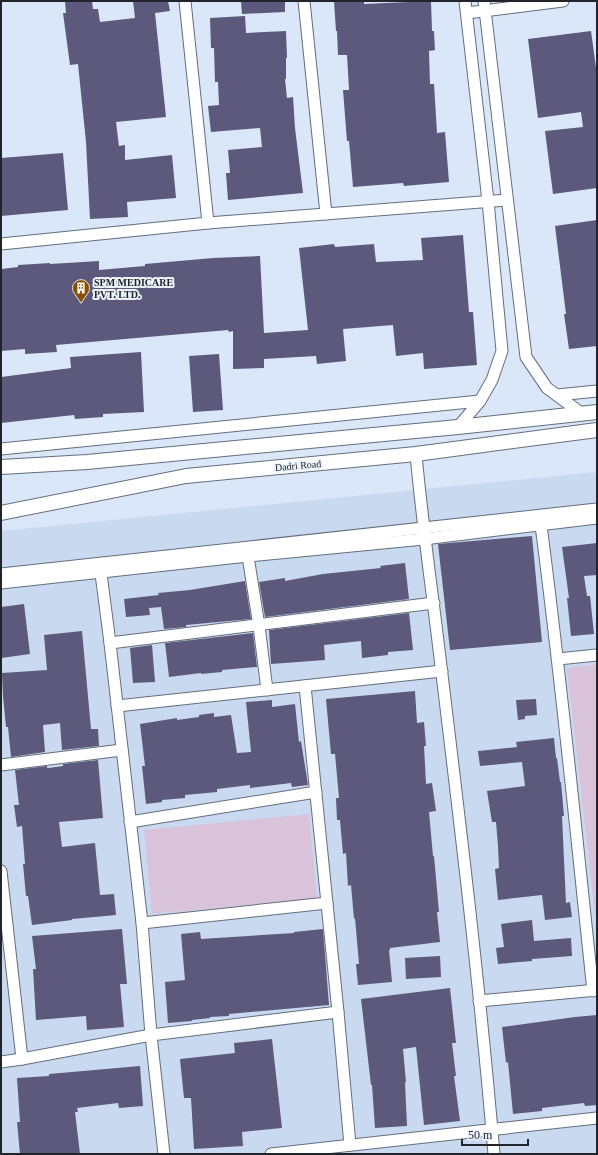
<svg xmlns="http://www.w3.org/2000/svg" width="598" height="1155" font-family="Georgia,serif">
<rect width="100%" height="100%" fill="#dae7f8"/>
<polygon fill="#c9d9f0" points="597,472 597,1154 1,1154 1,531"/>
<g fill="#d9c3db">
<polygon points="597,664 597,932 567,668"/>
<polygon points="309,814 317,899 152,914 144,830"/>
</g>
<g fill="#5d597c">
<polygon points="65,1 92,1 93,9 98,9 100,22 135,18 133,1 168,1 170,11 155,13 166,117 116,122 119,146 125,145 125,160 172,155 176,198 127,202 128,217 90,219 86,142 78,64 70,65 63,13 66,13"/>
<polygon points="241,1 285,1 285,12 242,14"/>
<polygon points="334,1 364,1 364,4 431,1 432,31 434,31 435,50 429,51 430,84 434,84 437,133 445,132 449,182 404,186 403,183 353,187 349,141 347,141 343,90 349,90 347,55 338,55 337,31 336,31"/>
<polygon points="245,16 246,33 286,31 287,58 286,58 286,79 285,79 287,98 293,97 295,128 303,193 228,200 226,173 230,173 228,150 262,147 260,128 211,132 208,106 219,105 218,82 215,82 214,48 211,48 210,18"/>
<polygon points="591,31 597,75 597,188 553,194 545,131 583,127 581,112 538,118 528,39"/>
<polygon points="63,153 68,210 1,216 1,158"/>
<polygon points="597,220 597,346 569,349 564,314 566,314 555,226"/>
<polygon points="463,235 469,312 473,312 477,365 424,369 423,353 396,356 393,325 343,329 346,361 317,364 316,356 264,359 264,368 233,369 233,331 229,332 228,330 56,345 57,352 25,354 25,349 1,351 1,269 18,267 18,265 50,263 50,264 99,261 99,270 145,266 145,264 213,258 260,256 264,333 308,330 299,248 334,244 335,247 374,244 376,262 423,260 421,238"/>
<polygon points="141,352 144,412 103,414 103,417 75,419 74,415 1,423 1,377 71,368 70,357"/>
<polygon points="219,354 223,410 193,412 189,356"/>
<polygon points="532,536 542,642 450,650 438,544"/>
<polygon points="597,543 597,575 584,576 587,596 590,596 594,634 571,636 567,598 569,598 562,547"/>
<polygon points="405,563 409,599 265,617 259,582 285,578 285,581 323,574 381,568 380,566"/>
<polygon points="245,581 251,619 186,625 186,627 164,629 161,607 149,608 150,615 126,617 124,599 159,595 158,593 190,590"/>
<polygon points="24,604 30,654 1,658 1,607"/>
<polygon points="409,613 413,650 388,652 388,655 362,658 361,641 324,645 325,660 271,664 269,630"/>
<polygon points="82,631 91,729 98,729 99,746 62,750 60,723 43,725 45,752 11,757 8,727 6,727 3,696 2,673 47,670 44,635"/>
<polygon points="253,633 257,667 222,670 222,672 201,674 201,673 169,677 165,643"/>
<polygon points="152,645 155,682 133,683 130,648"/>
<polygon points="415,691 417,723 424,722 426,746 424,746 426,784 432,783 436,811 429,812 433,856 434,856 439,912 437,912 440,942 390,948 390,950 389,950 392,982 358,985 356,964 359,964 355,918 354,919 351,885 348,886 346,853 343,854 340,820 337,820 336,798 339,798 335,754 331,754 326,699"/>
<polygon points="536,699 537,715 525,716 525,719 518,720 516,700"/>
<polygon points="272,700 272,707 295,704 299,742 301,741 308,785 292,787 291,783 250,788 250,785 217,789 217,792 185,795 185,798 162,800 162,802 146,804 142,766 145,766 140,724 177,718 177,720 199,717 199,715 214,713 214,717 231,715 237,753 251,752 246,702"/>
<polygon points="554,738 556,758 557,758 560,782 561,782 564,816 562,816 566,903 570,902 572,917 545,920 542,895 498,900 495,869 499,868 498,846 496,822 492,822 487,791 525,786 522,762 480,766 478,751 517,747 516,742"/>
<polygon points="98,760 103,818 59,822 62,847 95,843 100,895 114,894 116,915 72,919 72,920 32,925 28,896 26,896 23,864 25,864 22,826 17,827 14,805 19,805 15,770 47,766 47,768 49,768 63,766 63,764"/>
<polygon points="532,920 534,941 571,938 572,956 532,959 532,961 498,964 496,948 504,947 501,924"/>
<polygon points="122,929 127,984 120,984 124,1027 87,1030 86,1016 36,1020 33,969 36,969 32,936"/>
<polygon points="323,929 329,1005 229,1014 229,1016 210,1017 210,1018 192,1020 192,1021 168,1023 165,982 185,980 181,934 200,932 201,939 294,933 294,932"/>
<polygon points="440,956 441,977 406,979 405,958"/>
<polygon points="450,988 456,1043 452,1043 456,1076 454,1076 460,1121 424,1125 416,1047 403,1049 406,1082 405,1082 407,1126 375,1128 372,1085 371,1085 361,999"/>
<polygon points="597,1015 597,1105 585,1106 584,1103 542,1108 542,1111 513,1114 508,1062 506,1063 502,1027 575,1017"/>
<polygon points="272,1039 282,1128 242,1132 243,1146 194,1149 191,1098 184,1098 180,1059 235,1053 234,1043"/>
<polygon points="140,1066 143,1106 119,1108 118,1103 77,1108 78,1112 75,1112 80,1154 20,1154 17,1122 20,1122 17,1078 49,1076 49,1074"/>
</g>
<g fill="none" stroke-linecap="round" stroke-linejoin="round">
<g stroke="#636e7c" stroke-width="13">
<g id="minor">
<polyline points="185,1 208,223"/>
<polyline points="304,1 326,214"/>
<polyline points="484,1 526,357 547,388 581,413"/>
<polyline points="467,13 563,1"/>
<polyline points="1,244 208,223 507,200"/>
<polyline points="557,395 597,391"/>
<polyline points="458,427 480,401 492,380 502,351 488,201 465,1"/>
<polyline points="1,449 480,401"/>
<path d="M416 454C422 522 432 590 440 658 460 823 480 988 494 1154"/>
<path d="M540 518C561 675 576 833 593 991"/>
<polyline points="247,550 259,626 267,690"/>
<polyline points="100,566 110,643 142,923 151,1035 164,1154"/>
<polyline points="1,574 597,509"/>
<polyline points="1,583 248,556 424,539 597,518"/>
<polyline points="110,643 434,603"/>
<polyline points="558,659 597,655"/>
<polyline points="305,686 338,1012 350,1145"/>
<polyline points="117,706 442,671"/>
<polyline points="1,765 122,750"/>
<polyline points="130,822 316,792"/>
<polyline points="1,871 22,1059"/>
<polyline points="142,923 327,903"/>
<polyline points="479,1001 597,990"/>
<polyline points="1,1062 22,1059 151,1035 338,1012"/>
<polyline points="271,1154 597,1118"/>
</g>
</g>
<g stroke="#636e7c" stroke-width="16">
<g id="major">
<polyline points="1,467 87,462 458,427 597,412"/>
<polyline points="1,513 186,476 416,454 597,430"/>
</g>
</g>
<use href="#minor" stroke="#fff" stroke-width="11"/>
<use href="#major" stroke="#fff" stroke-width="14"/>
</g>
<defs>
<g id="building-pin" transform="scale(0.9)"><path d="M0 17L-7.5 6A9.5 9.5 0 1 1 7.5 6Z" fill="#885101" stroke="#ecf4fe"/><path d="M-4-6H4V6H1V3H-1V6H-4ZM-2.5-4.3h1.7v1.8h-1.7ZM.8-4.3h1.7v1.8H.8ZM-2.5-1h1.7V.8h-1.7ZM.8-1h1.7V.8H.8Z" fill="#fff"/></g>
</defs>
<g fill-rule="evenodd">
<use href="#building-pin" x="81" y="288"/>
</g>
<g text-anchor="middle" stroke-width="4" stroke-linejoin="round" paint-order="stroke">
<g font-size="10" font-weight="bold" fill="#21252b" stroke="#ecf4fe" text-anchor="start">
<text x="94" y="286">SPM MEDICARE<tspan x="94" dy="12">PVT. LTD.</tspan></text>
</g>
<g font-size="10" fill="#21252b" stroke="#ecf4fe">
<text transform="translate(298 465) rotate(-5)" y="4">Dadri Road</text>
</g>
</g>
<rect width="598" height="1155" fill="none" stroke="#21252b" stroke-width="4"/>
<path d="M462 1139v6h66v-6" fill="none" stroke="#21252b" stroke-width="2"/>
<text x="468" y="1139" font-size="12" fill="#21252b" stroke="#ecf4fe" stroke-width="3" paint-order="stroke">50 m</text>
</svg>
